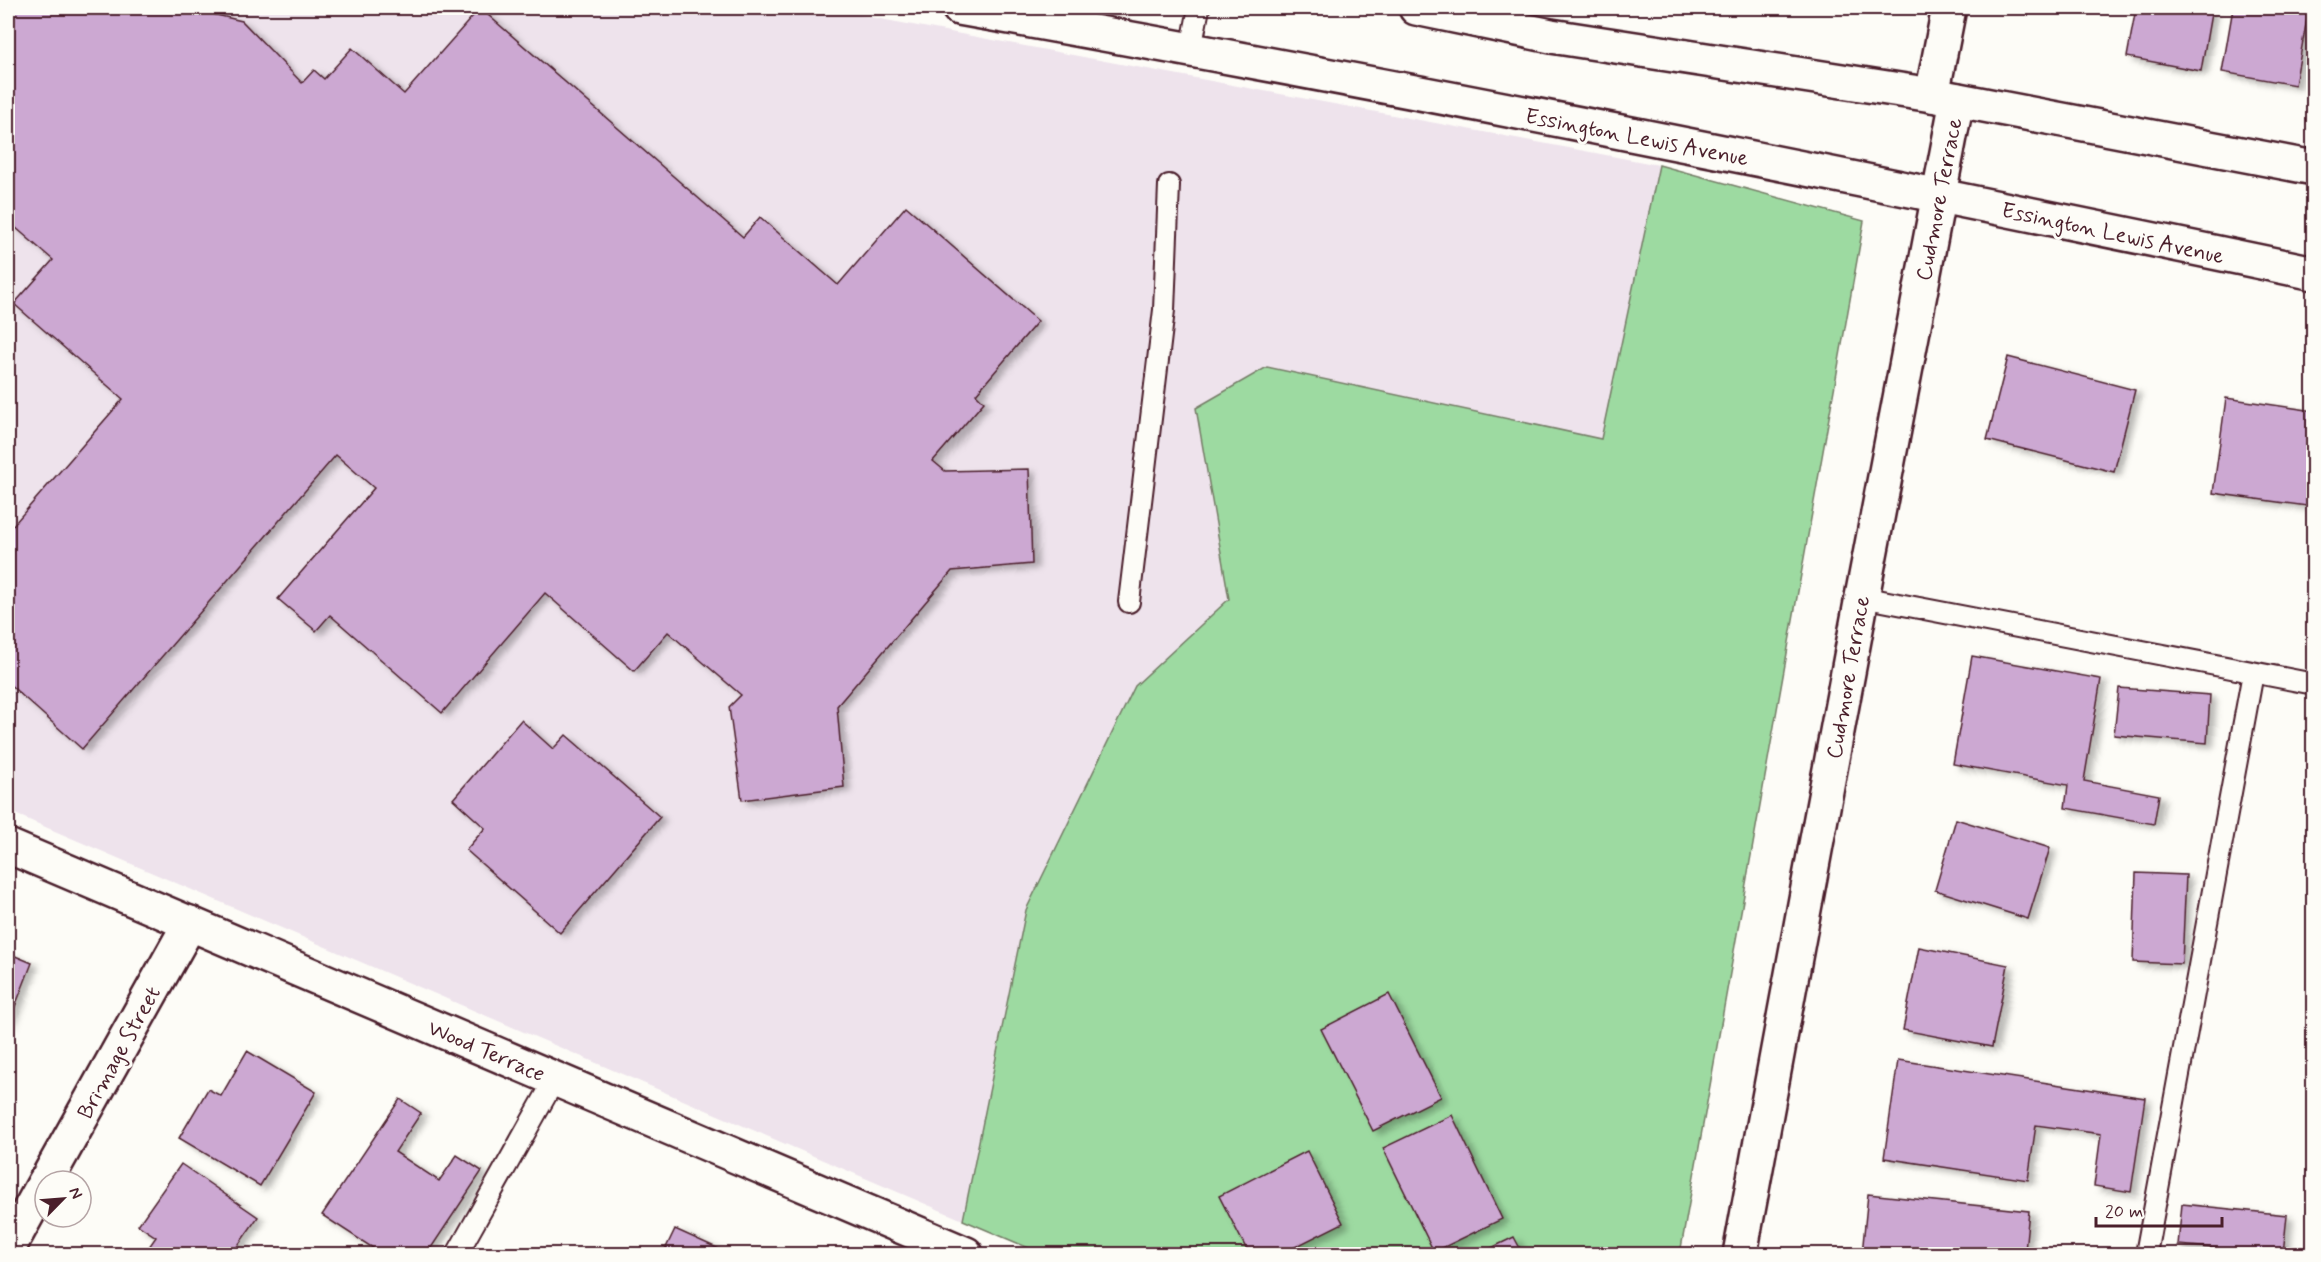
<svg xmlns="http://www.w3.org/2000/svg" width="2321" height="1262" font-family="Mynerve,sans-serif">
<defs>
<filter id="shadow"><feDropShadow dx="6" dy="4" stdDeviation="3" flood-color="#0004"/></filter>
</defs>
<rect width="100%" height="100%" fill="#fdfcf7"/>
<filter id="ink" filterUnits="userSpaceOnUse"><feTurbulence type="fractalNoise" baseFrequency=".0167" numOctaves="2"/><feDisplacementMap in="SourceGraphic" scale="12" xChannelSelector="R" yChannelSelector="G"/><feConvolveMatrix kernelMatrix="1 2 1 2 8 2 1 2 1" color-interpolation-filters="sRGB"/></filter>
<g filter="url(#ink)">
<polygon fill="#eee3ec" points="8,8 822,8 1659,165 1601,439 1267,367 1196,408 1229,599 1135,686 1026,910 963,1220 8,811"/>
<polygon fill="#9ddaa1" stroke="#747c66" stroke-width="1.5" points="1659,165 1864,221 1680,1254 1043,1254 963,1220 1026,910 1135,686 1229,599 1196,408 1267,367 1601,439"/>
<g fill="#cca8d2" stroke="#4a1f2b" stroke-width="1.5" filter="url(#shadow)">
<polygon points="8,8 187,8 242,21 302,83 314,70 324,79 352,48 404,94 480,8 743,237 760,217 838,285 906,206 1038,321 976,394 984,402 933,461 945,471 1029,469 1032,564 952,571 837,706 844,787 742,800 729,707 741,695 668,632 634,671 545,593 442,713 330,615 316,631 278,599 374,488 336,455 82,749 8,683 8,531 123,399 14,304 53,260 8,221"/>
<polygon points="2136,8 2212,8 2201,71 2127,57"/>
<polygon points="2233,8 2309,8 2295,85 2222,72"/>
<polygon points="2008,357 2135,390 2114,472 1987,440"/>
<polygon points="2226,398 2314,411 2314,507 2213,493"/>
<polygon points="1972,656 2101,679 2084,781 2159,795 2154,824 2065,808 2068,785 1953,764"/>
<polygon points="2119,688 2210,695 2207,743 2114,735"/>
<polygon points="521,720 553,749 566,735 660,817 560,933 466,850 485,828 453,799"/>
<polygon points="1956,819 2050,848 2028,919 1935,890"/>
<polygon points="2136,873 2186,875 2182,964 2133,962"/>
<polygon points="1919,947 2008,965 1992,1047 1903,1030"/>
<polygon points="8,953 32,963 9,1022 8,1021"/>
<polygon points="1389,994 1441,1097 1373,1131 1321,1029"/>
<polygon points="247,1051 316,1092 260,1186 179,1138 208,1089 221,1096"/>
<polygon points="1898,1060 2145,1098 2131,1192 2094,1186 2101,1134 2036,1125 2028,1180 1884,1158"/>
<polygon points="400,1099 421,1113 395,1152 439,1181 457,1155 482,1171 427,1254 382,1254 322,1215"/>
<polygon points="1452,1115 1502,1219 1434,1252 1383,1148"/>
<polygon points="1307,1151 1343,1223 1281,1254 1249,1254 1219,1196"/>
<polygon points="181,1164 258,1217 232,1254 144,1254 156,1237 138,1225"/>
<polygon points="1868,1194 2029,1211 2025,1251 2051,1254 1862,1254"/>
<polygon points="2182,1204 2287,1215 2283,1254 2178,1245"/>
<polygon points="675,1229 728,1253 727,1254 663,1254"/>
<polygon points="1514,1237 1523,1254 1479,1254"/>
</g>
<g fill="none" stroke-linecap="round" stroke-linejoin="round">
<g stroke="#4a1f2b" stroke-width="24">
<g id="lane">
<polyline points="1191,49 1199,8"/>
<polyline points="1862,597 2314,684"/>
<polyline points="1129,602 1164,310 1169,185"/>
<polyline points="457,1254 555,1079"/>
<polyline points="2146,1254 2253,673"/>
</g>
</g>
<g stroke="#4a1f2b" stroke-width="38">
<g id="street">
<polyline points="1932,95 1949,8"/>
<polyline points="8,846 966,1254"/>
<polyline points="46,1181 190,923"/>
<polyline points="8,1249 45,1182"/>
<polyline points="1740,1254 1862,597 1957,100"/>
</g>
</g>
<g stroke="#4a1f2b" stroke-width="38">
<g id="secondary">
<path d="M959 8C1412 88 1863 179 2314 273"/>
<polyline points="1416,8 1551,36 1932,95 2314,168"/>
</g>
</g>
<use href="#lane" stroke="#fdfcf7" stroke-width="20"/>
<use href="#street" stroke="#fdfcf7" stroke-width="33"/>
<use href="#secondary" stroke="#fdfcf7" stroke-width="33"/>
</g>
</g>
<g text-anchor="middle" stroke-width="6" stroke-linejoin="round" paint-order="stroke">
<g font-size="22" fill="#4a1f2b" stroke="#fdfcf7">
<text transform="translate(1637 136) rotate(11)" y="8">Essington Lewis Avenue</text>
<text transform="translate(1938 199) rotate(-79)" y="8">Cudmore Terrace</text>
<text transform="translate(2113 232) rotate(12)" y="8">Essington Lewis Avenue</text>
<text transform="translate(1847 677) rotate(-80)" y="8">Cudmore Terrace</text>
<text transform="translate(487 1050) rotate(23)" y="8">Wood Terrace</text>
<text transform="translate(118 1052) rotate(-61)" y="8">Brimage Street</text>
</g>
</g>
<rect width="2321" height="1262" fill="none" stroke="#fdfcf7" stroke-width="30"/>
<rect x="15" y="15" width="2291" height="1232" fill="none" stroke="#4a1f2b" stroke-width="2" filter="url(#ink)"/>
<g transform="translate(63 1199) rotate(65)"><circle r="28" fill="#fdfcf7" stroke="#b5a4a5" stroke-width="1.5"/>
<path d="M0-4.5L10 22L0 15L-10 22Z" fill="#4a1f2b"/>
<text y="-9" font-size="16" font-weight="bold" text-anchor="middle" fill="#4a1f2b">N</text>
</g>
<path d="M2096 1217v9h126v-9" fill="none" stroke="#4a1f2b" stroke-width="3"/>
<text x="2105" y="1217" font-size="18" fill="#4a1f2b" stroke="#fdfcf7" stroke-width="4.5" paint-order="stroke">20 m</text>
</svg>
